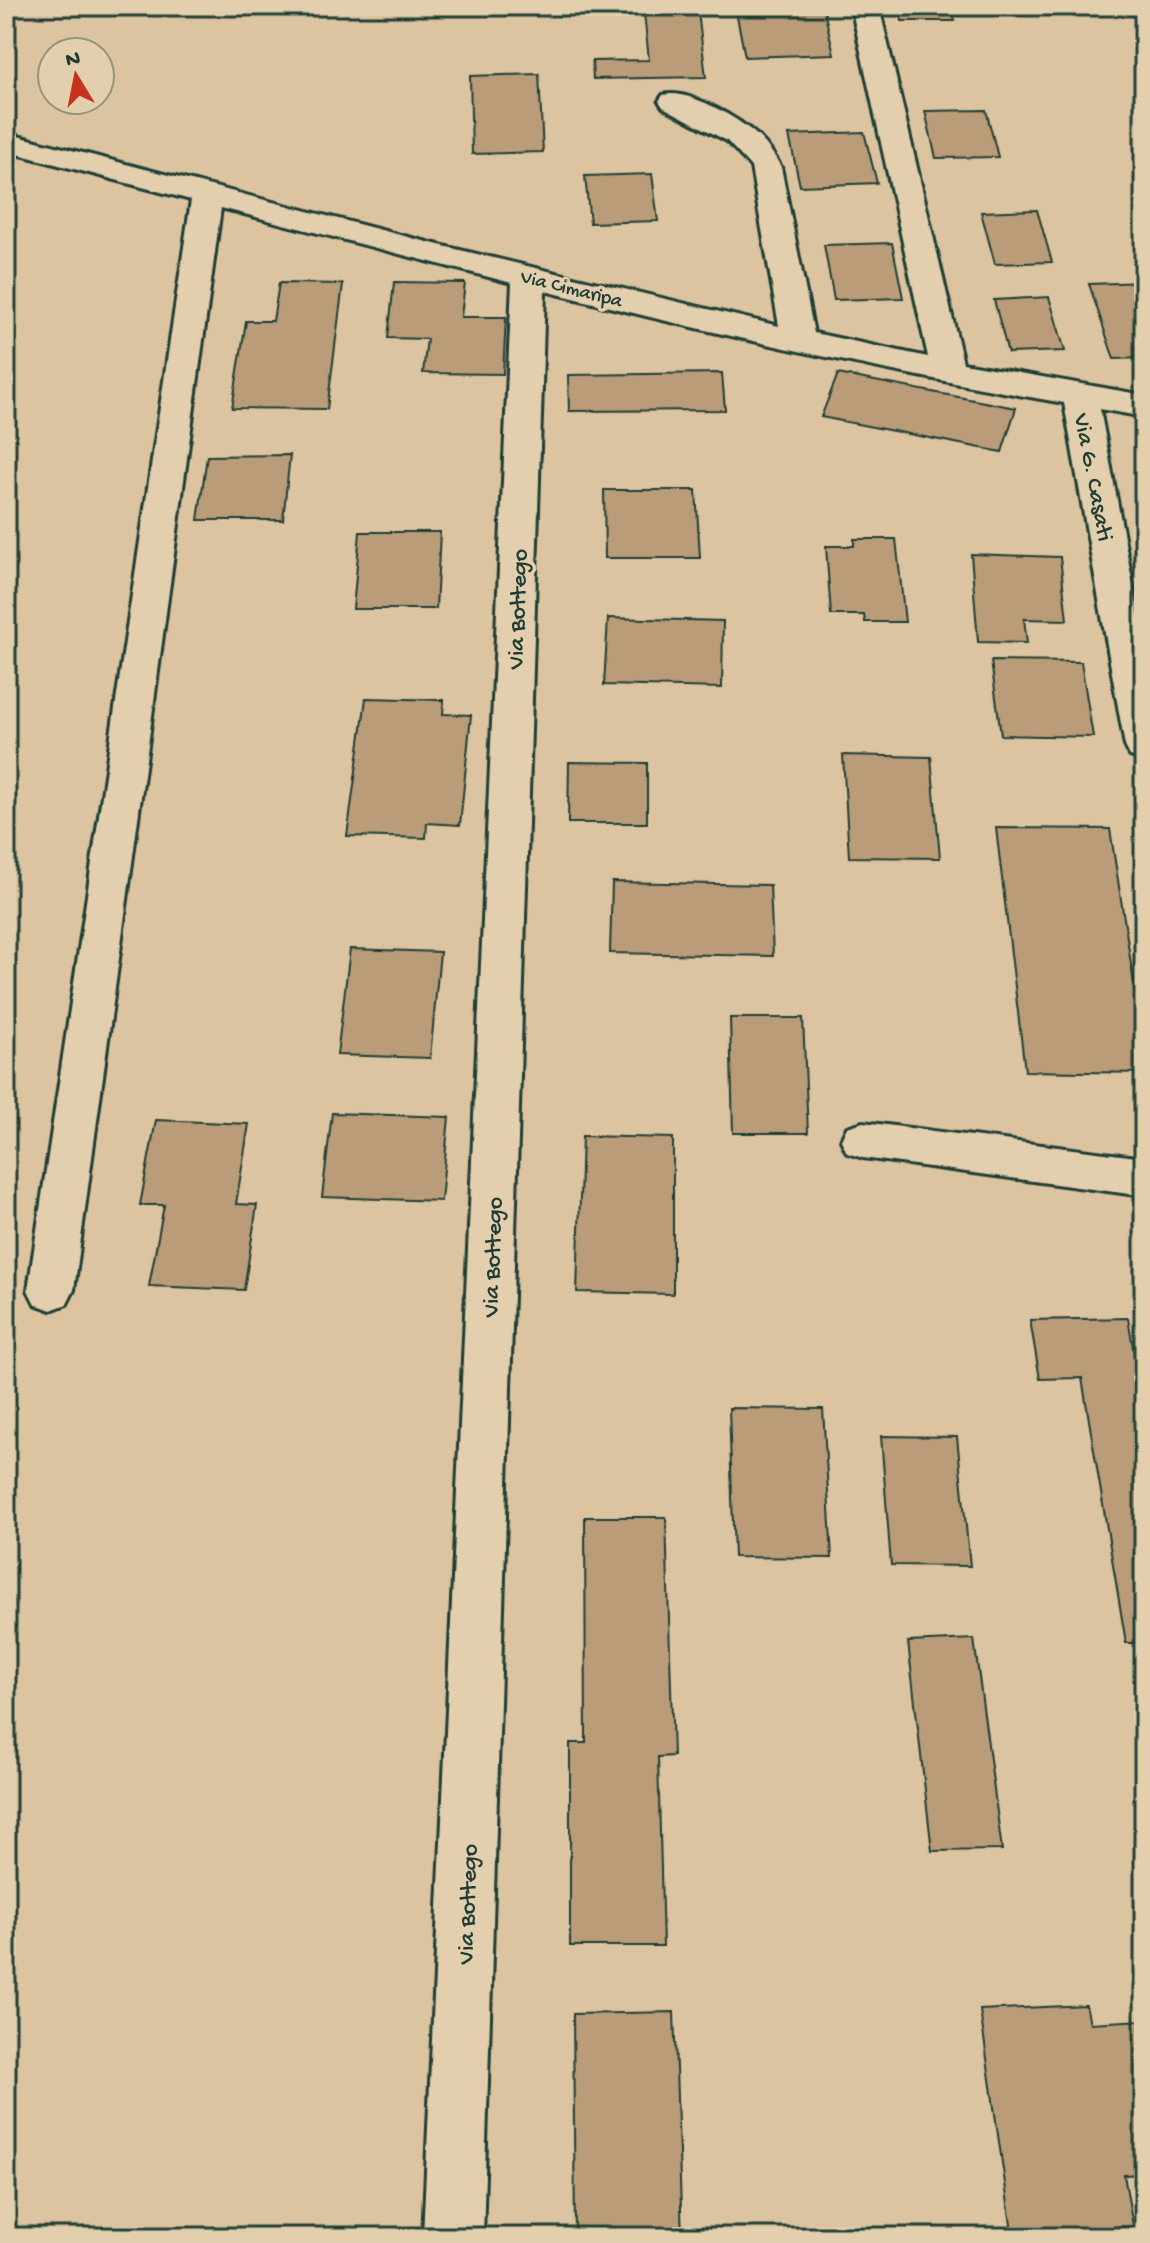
<svg xmlns="http://www.w3.org/2000/svg" width="1150" height="2243" font-family="'Gochi Hand',sans-serif">
<rect width="100%" height="100%" fill="#ddc4a1"/>
<filter id="ink" filterUnits="userSpaceOnUse"><feTurbulence type="fractalNoise" baseFrequency=".0125" numOctaves="2"/><feDisplacementMap in="SourceGraphic" scale="16" xChannelSelector="R" yChannelSelector="G"/><feConvolveMatrix kernelMatrix="1 2 1 2 8 2 1 2 1" color-interpolation-filters="sRGB"/></filter>
<g filter="url(#ink)">
<g fill="#bb9c79" stroke="#1f3d34" stroke-width="2">
<polygon points="735,6 823,6 834,54 745,57"/>
<polygon points="899,6 951,6 955,21 902,21"/>
<polygon points="698,12 706,77 593,79 592,61 649,60 644,13"/>
<polygon points="539,74 543,152 472,154 470,76"/>
<polygon points="986,110 998,157 936,158 925,111"/>
<polygon points="864,132 877,183 800,186 789,135"/>
<polygon points="652,174 658,221 590,223 585,176"/>
<polygon points="1037,210 1052,262 995,264 981,212"/>
<polygon points="892,243 903,298 834,300 824,245"/>
<polygon points="394,282 465,283 461,317 506,317 503,374 423,373 427,339 388,338"/>
<polygon points="1144,282 1144,358 1114,359 1089,284"/>
<polygon points="279,283 343,284 327,409 232,408 246,321 273,321"/>
<polygon points="1049,297 1065,351 1008,353 994,300"/>
<polygon points="722,373 725,410 569,411 568,375"/>
<polygon points="838,374 1016,408 1002,452 821,417"/>
<polygon points="290,455 283,520 198,520 207,456"/>
<polygon points="604,490 696,490 700,558 605,558"/>
<polygon points="360,532 440,532 436,609 353,609"/>
<polygon points="854,539 896,539 905,622 865,622 864,615 831,615 826,546 854,546"/>
<polygon points="971,554 1060,557 1067,620 1024,619 1027,643 978,642"/>
<polygon points="608,618 723,621 722,688 604,685"/>
<polygon points="991,661 1081,662 1093,737 1001,735"/>
<polygon points="366,698 444,700 443,714 471,715 460,825 427,823 426,838 347,836"/>
<polygon points="843,755 931,757 940,858 849,857"/>
<polygon points="569,762 647,763 647,823 568,823"/>
<polygon points="996,828 1110,829 1144,1047 1144,1073 1025,1071"/>
<polygon points="612,882 770,885 773,956 610,953"/>
<polygon points="350,949 440,952 430,1058 337,1055"/>
<polygon points="730,1018 803,1018 808,1133 733,1133"/>
<polygon points="332,1113 449,1117 441,1201 322,1197"/>
<polygon points="156,1120 249,1124 236,1204 257,1205 244,1290 149,1286 164,1205 140,1205"/>
<polygon points="582,1136 673,1138 673,1294 577,1292"/>
<polygon points="1128,1318 1137,1370 1144,1370 1144,1666 1140,1643 1126,1643 1082,1378 1040,1379 1030,1320"/>
<polygon points="729,1408 823,1409 832,1558 734,1557"/>
<polygon points="881,1436 957,1437 970,1566 891,1565"/>
<polygon points="585,1517 666,1517 673,1756 658,1757 663,1946 570,1946 570,1743 586,1743"/>
<polygon points="974,1639 1002,1850 932,1851 908,1642"/>
<polygon points="1086,2005 1090,2023 1144,2020 1144,2174 1124,2175 1133,2226 1012,2232 980,2010"/>
<polygon points="674,2012 682,2237 575,2237 573,2014"/>
</g>
<g fill="none" stroke-linecap="round" stroke-linejoin="round">
<g stroke="#1f3d34" stroke-width="6">
<g id="minor">
<path d="M851 6H879L963 363 1144 395V417L1100 409 1144 644V760L1130 756 1125 746 1064 403C889 373 718 335 545 291L483 2237H423L512 283 221 208 74 1290 67 1304 51 1310 35 1304 28 1290 191 200 6 151V133L439 245 779 326 751 167 727 141 663 107 659 101 663 95C688 88 740 119 759 137 768 146 775 156 781 167L814 333 928 357Z"/>
<polygon points="863,1122 1144,1158 1144,1196 863,1158 847,1153 841,1140 847,1127"/>
</g>
</g>
<use href="#minor" fill="#e3cfae" fill-rule="evenodd"/>
</g>
</g>
<g text-anchor="middle" stroke-width="7" stroke-linejoin="round" paint-order="stroke">
<g font-size="20" fill="#1f3d34" stroke="#e3cfae">
<text transform="translate(572 287) rotate(14)" y="7">Via Cimaripa</text>
</g>
<g font-size="24" fill="#1f3d34" stroke="#e3cfae">
<text transform="translate(1095 477) rotate(79)" y="8">Via G. Casati</text>
<text transform="translate(516 609) rotate(-88)" y="8">Via Bottego</text>
<text transform="translate(491 1257) rotate(-88)" y="8">Via Bottego</text>
<text transform="translate(466 1904) rotate(-88)" y="8">Via Bottego</text>
</g>
</g>
<rect width="1150" height="2243" fill="none" stroke="#e3cfae" stroke-width="32"/>
<rect x="16" y="16" width="1118" height="2211" fill="none" stroke="#1f3d34" stroke-width="3" filter="url(#ink)"/>
<g transform="translate(76 76) rotate(350)"><circle r="38" fill="#e3cfae" stroke="#95957d" stroke-width="2"/>
<path d="M0-6L14 30L0 20L-14 30Z" fill="#c8321e"/>
<text y="-12" font-size="22" font-weight="bold" text-anchor="middle" fill="#1f3d34">N</text>
</g>
</svg>
